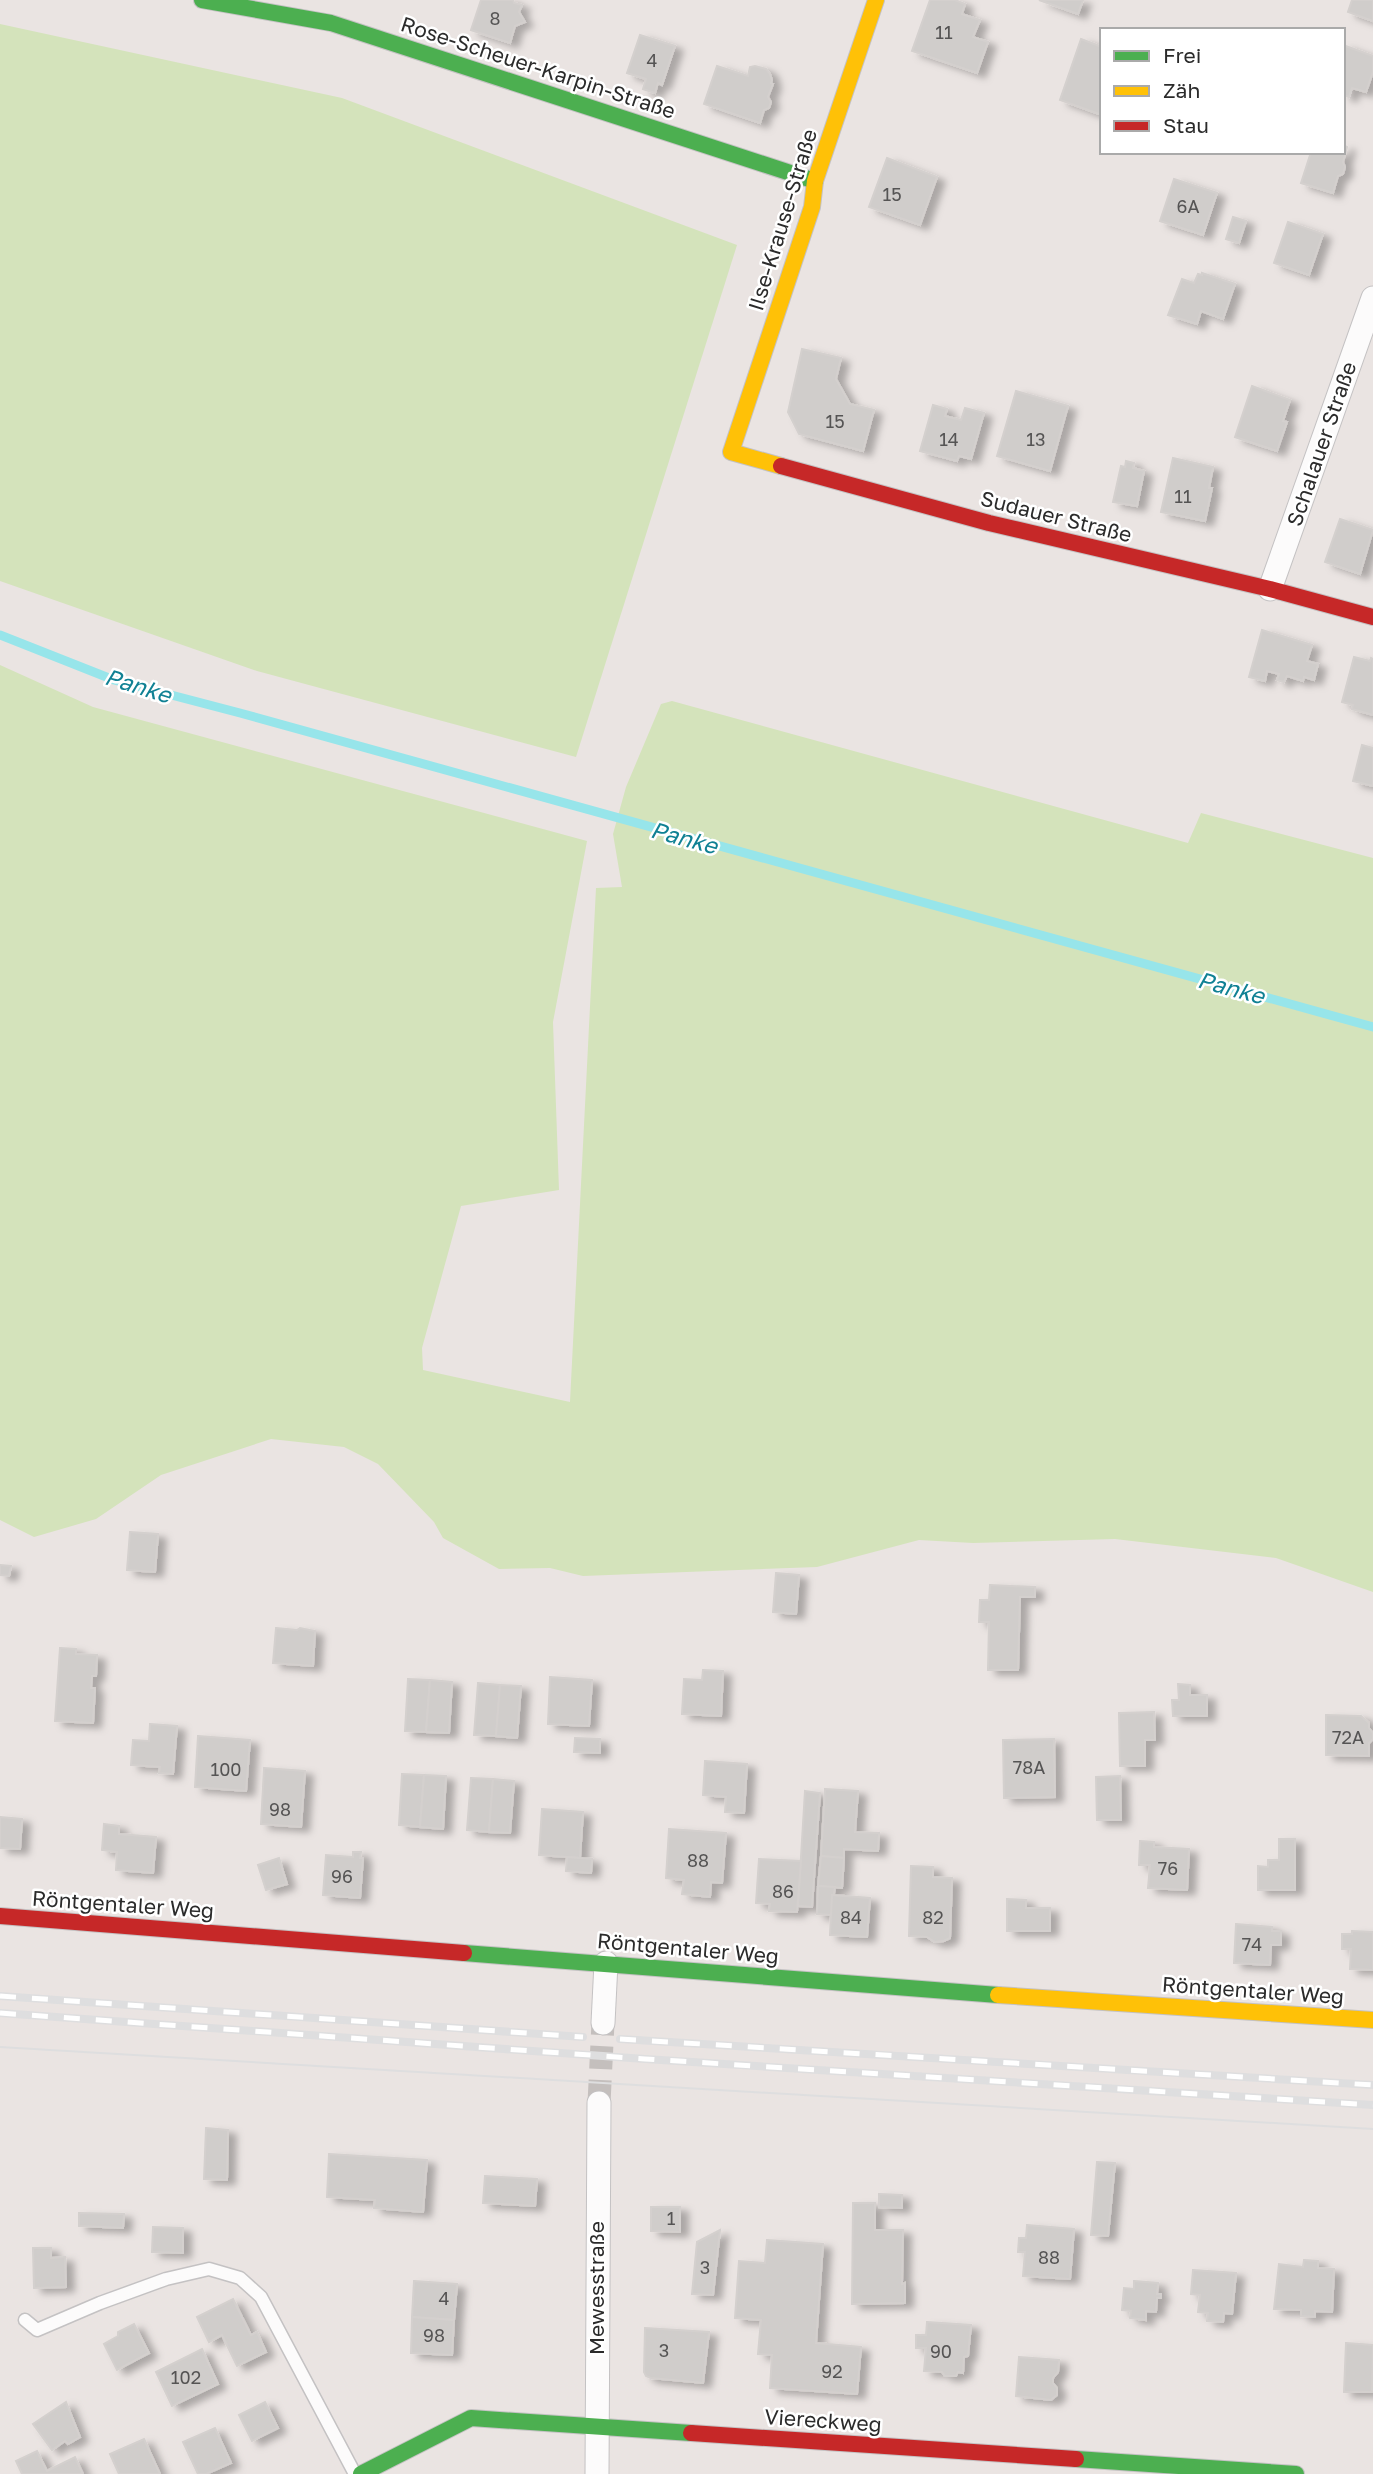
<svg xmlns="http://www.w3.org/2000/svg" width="1373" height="2474" font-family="'Golos Text',sans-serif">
<defs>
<filter id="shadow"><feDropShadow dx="8" dy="4.5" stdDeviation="3.5" flood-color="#0004"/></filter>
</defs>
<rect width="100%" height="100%" fill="#eae4e2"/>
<g fill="#d4e3bb">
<polygon points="0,24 342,98 737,245 576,757 257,671 0,581"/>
<polygon points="0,665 93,707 587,841 553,1022 559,1190 461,1206 422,1348 423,1370 570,1402 596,888 622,887 613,834 626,787 661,704 672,701 1188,843 1201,813 1373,858 1373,1592 1276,1558 1115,1539 973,1543 919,1540 817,1567 583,1576 550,1568 499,1569 443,1538 434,1522 378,1464 344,1447 271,1439 161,1475 96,1519 34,1537 0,1520"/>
</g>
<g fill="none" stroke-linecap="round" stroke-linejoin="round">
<polyline stroke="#97e5ea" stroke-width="9" points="0,635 114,680 240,713 1373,1027"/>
</g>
<g fill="#d0cdcb" stroke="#d4d0ce" stroke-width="2" filter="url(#shadow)">
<polygon points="481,0 513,0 514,3 522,5 519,12 525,22 515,26 510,43 471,30"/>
<polygon points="930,0 955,0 965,4 962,14 980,20 973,37 988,42 977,73 912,51"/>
<polygon points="1039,0 1083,0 1078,14"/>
<polygon points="1352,0 1373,0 1373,21 1348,12"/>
<polygon points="640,35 675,46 662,85 658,83 655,93 643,89 646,79 627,73"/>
<polygon points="1081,39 1102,47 1102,115 1060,100"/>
<polygon points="1343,45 1373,56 1373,72 1366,92 1352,88 1349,97 1343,95"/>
<polygon points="717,66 748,76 750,67 755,66 766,69 770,74 772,80 771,83 773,84 768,97 771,102 769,108 764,110 760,123 704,104"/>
<polygon points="1343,145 1347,147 1343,162 1345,167 1343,174 1338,176 1333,193 1301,183 1311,152 1343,152"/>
<polygon points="887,158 937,177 920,225 869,207"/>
<polygon points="1174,179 1217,193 1203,235 1160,221"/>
<polygon points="1233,217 1246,221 1239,243 1226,239"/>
<polygon points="1288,222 1323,234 1309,275 1274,263"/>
<polygon points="1202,273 1235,284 1223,319 1201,311 1197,324 1168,315 1182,279 1194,283 1198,274 1202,275"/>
<polygon points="802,349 841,358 836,379 850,404 874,410 863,451 799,434 788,412"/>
<polygon points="1252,386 1290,400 1283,421 1287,422 1277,451 1235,437"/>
<polygon points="1016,391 1068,406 1050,471 997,456"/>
<polygon points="933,405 947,409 945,416 961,420 965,408 984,413 971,459 959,456 957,461 920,451"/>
<polygon points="1173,458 1213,467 1209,488 1212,488 1205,521 1161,512"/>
<polygon points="1126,461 1134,463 1133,468 1144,471 1137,506 1113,502 1121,466 1125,467"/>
<polygon points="1340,519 1373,530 1360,574 1325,562"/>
<polygon points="1262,630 1312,645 1307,661 1318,664 1314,680 1304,677 1303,681 1287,676 1284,682 1277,680 1279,674 1267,671 1265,681 1249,677"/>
<polygon points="1354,657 1370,661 1371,658 1373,659 1373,715 1352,709 1353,705 1342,702"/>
<polygon points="1362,745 1373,748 1373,786 1353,781"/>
<polygon points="130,1532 158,1534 155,1572 127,1570"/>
<polygon points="0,1565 11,1566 9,1576 0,1575"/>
<polygon points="776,1573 799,1575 796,1614 773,1612"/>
<polygon points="990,1585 1035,1587 1035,1597 1020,1597 1018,1670 988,1670 989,1622 979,1622 980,1600 989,1600"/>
<polygon points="276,1628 297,1630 300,1628 315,1631 313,1666 273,1663"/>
<polygon points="60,1648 76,1649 76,1654 97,1655 96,1676 92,1676 91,1688 95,1688 93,1723 55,1721"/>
<polygon points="703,1670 723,1671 721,1716 682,1714 684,1679 702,1680"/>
<polygon points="550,1677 592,1680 589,1726 548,1724"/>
<polygon points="408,1679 430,1680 426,1732 405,1731"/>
<polygon points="430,1680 452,1682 449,1733 426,1732"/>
<polygon points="478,1683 500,1685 496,1736 474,1735"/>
<polygon points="1178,1684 1190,1685 1190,1695 1207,1695 1207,1716 1173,1716 1172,1700 1179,1700"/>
<polygon points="500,1685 521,1686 517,1738 496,1736"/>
<polygon points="1154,1712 1155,1740 1145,1740 1145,1766 1120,1766 1119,1713"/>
<polygon points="1326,1715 1361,1716 1369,1723 1369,1728 1373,1733 1373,1739 1369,1743 1369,1756 1326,1755"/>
<polygon points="150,1724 177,1726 173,1774 159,1773 160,1767 131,1765 133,1740 149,1741"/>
<polygon points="198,1736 250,1740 246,1791 195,1787"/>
<polygon points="575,1738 600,1739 600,1753 574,1752"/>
<polygon points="1054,1739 1055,1797 1004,1798 1003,1740"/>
<polygon points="705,1761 747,1764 744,1813 725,1812 726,1797 703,1795"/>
<polygon points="264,1768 305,1771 301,1827 261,1824"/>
<polygon points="402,1774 424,1775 420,1827 399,1825"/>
<polygon points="424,1775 446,1776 443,1829 420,1827"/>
<polygon points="1120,1776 1121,1820 1097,1820 1096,1777"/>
<polygon points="471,1778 493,1779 489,1832 467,1830"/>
<polygon points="493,1779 514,1781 510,1833 489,1832"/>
<polygon points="825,1789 858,1791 855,1832 879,1833 878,1851 844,1849 844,1858 821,1856"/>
<polygon points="805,1791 820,1793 812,1907 798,1906"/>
<polygon points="542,1809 583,1812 580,1858 539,1855"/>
<polygon points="0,1817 22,1819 20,1849 0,1848"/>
<polygon points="104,1824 119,1826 119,1834 156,1837 153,1873 116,1870 117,1852 102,1850"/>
<polygon points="669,1829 726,1833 722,1883 711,1882 710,1897 682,1894 684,1880 666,1878"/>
<polygon points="1279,1839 1295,1839 1295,1890 1258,1890 1258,1866 1268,1867 1268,1860 1279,1860"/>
<polygon points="1140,1841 1154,1842 1154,1847 1189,1849 1187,1890 1148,1888 1150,1865 1139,1865"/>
<polygon points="353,1852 361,1852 360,1858 363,1858 360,1898 323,1895 326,1855 353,1857"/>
<polygon points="821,1856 844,1858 842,1888 818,1886"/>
<polygon points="567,1857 592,1859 591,1873 566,1871"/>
<polygon points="279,1858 287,1884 266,1890 258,1865"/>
<polygon points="759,1859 801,1861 797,1912 769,1911 770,1904 756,1903"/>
<polygon points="911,1866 933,1867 933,1877 952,1878 950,1938 944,1941 935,1942 927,1937 909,1936"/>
<polygon points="818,1886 835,1887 831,1915 817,1914"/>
<polygon points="832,1895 870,1898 867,1937 830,1935"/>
<polygon points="1007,1899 1026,1900 1026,1908 1050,1908 1050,1931 1007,1931"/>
<polygon points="1236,1924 1272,1927 1272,1931 1281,1931 1281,1945 1271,1945 1270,1965 1234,1963"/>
<polygon points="1352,1931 1373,1932 1373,1970 1350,1969 1351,1949 1342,1949 1342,1934 1352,1934"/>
<polygon points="206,2128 228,2130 227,2180 204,2179"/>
<polygon points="329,2154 427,2160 423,2212 374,2208 375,2200 327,2197"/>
<polygon points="1097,2162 1115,2163 1108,2236 1091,2235"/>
<polygon points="485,2176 537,2179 535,2206 483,2203"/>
<polygon points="879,2194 902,2195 902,2208 879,2207"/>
<polygon points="853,2203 875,2203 875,2230 903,2230 902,2284 905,2283 905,2303 852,2304"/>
<polygon points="651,2207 680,2207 680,2232 651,2231"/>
<polygon points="79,2213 124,2214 123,2228 79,2226"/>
<polygon points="1027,2225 1074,2229 1070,2279 1023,2276 1025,2252 1018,2252 1019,2238 1026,2238"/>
<polygon points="153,2227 183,2228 183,2253 152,2252"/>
<polygon points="720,2230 713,2295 692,2294 697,2242"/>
<polygon points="767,2240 823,2244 816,2343 861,2347 857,2394 770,2388 772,2355 758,2354 761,2320 735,2318 739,2261 765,2263"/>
<polygon points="33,2248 51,2248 51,2258 65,2257 66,2287 34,2288"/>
<polygon points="1304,2260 1318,2261 1318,2268 1334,2269 1332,2312 1315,2311 1315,2317 1301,2316 1301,2310 1274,2309 1279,2264 1303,2267"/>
<polygon points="1193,2270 1236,2273 1232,2314 1224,2313 1223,2322 1207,2321 1208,2313 1198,2312 1200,2295 1191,2294"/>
<polygon points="414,2281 457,2284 454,2320 412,2317"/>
<polygon points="1134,2281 1158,2283 1157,2294 1161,2294 1161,2298 1157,2298 1156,2312 1146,2311 1146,2320 1130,2318 1131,2311 1122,2310 1124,2288 1134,2289"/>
<polygon points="233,2299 251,2335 257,2332 266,2352 237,2366 222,2335 209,2342 197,2317"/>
<polygon points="412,2317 454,2320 452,2355 411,2353"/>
<polygon points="927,2322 971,2325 968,2356 964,2357 963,2373 958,2372 956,2376 945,2376 942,2372 924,2371 926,2348 916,2348 916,2335 926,2335"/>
<polygon points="134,2324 149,2353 117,2370 104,2344 118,2336 118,2332"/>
<polygon points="645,2328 709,2332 703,2383 651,2378 646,2376 644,2372"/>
<polygon points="1346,2343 1373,2345 1372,2392 1344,2392"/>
<polygon points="202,2349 218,2384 172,2406 156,2372"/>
<polygon points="1019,2357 1059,2360 1058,2372 1053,2378 1053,2383 1057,2388 1057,2395 1051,2400 1016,2396"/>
<polygon points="66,2402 80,2437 68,2444 65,2441 52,2450 33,2424"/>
<polygon points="265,2402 278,2428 252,2441 239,2415"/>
<polygon points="215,2428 231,2463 206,2474 198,2474 183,2442"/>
<polygon points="144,2439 160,2474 119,2474 110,2454"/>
<polygon points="37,2451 47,2471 75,2457 83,2474 22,2474 16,2461"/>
</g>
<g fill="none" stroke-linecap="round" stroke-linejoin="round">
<polyline stroke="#c4bfbd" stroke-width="23" stroke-dasharray="23 11" stroke-linecap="butt" points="599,2103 603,2023"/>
<g stroke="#c4c2c3" stroke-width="15">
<polyline id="lane" points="25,2320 37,2330 100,2303 166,2279 209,2269 240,2278 261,2297 355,2474"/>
</g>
<g stroke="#c4c2c3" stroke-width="25">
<g id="street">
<polyline points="1270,589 1373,298"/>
<polyline points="603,2023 606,1963"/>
<polyline points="597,2474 599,2103"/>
</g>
</g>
<g stroke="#c4c2c3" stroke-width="18">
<g id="fast">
<polyline points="202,0 331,23 815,181"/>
<polyline points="464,1953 998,1995"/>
<polyline points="1076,2459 1296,2474"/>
<polyline points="361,2474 471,2418 691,2433"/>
</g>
</g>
<g stroke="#c4c2c3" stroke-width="18">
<g id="slow">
<polyline points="781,466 731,452 812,207 815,181 876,0"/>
<polyline points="998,1995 1373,2020"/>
</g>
</g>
<g stroke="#c4c2c3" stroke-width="18">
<g id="jam">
<polyline points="781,466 989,523 1270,589 1373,617"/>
<polyline points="0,1916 464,1953"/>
<polyline points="691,2433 1076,2459"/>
</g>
</g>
<use href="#lane" stroke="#fcfbfb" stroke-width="12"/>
<use href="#street" stroke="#fcfbfb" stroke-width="23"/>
<use href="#fast" stroke="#4caf50" stroke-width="16"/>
<use href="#slow" stroke="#ffc107" stroke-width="16"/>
<use href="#jam" stroke="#c62828" stroke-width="16"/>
<polyline stroke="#dededf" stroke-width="2" points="0,2047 1373,2129"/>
<g stroke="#dededf" stroke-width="8">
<g id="rail">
<polyline points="0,1996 583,2037"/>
<polyline points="0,2013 645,2059 1373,2105"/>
<polyline points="620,2039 1373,2085"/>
</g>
</g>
<use href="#rail" stroke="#fff" stroke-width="5" stroke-dasharray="16" stroke-linecap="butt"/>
</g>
<g text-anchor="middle" stroke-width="5" stroke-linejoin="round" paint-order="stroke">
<g font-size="18" fill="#555454">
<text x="495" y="25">8</text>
<text x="944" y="39">11</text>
<text x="652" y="67">4</text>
<text x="892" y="201">15</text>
<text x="1188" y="213">6A</text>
<text x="835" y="428">15</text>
<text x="949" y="446">14</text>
<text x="1036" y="446">13</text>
<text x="1183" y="503">11</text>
<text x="1348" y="1744">72A</text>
<text x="1029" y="1774">78A</text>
<text x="226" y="1776">100</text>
<text x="280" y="1816">98</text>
<text x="698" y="1867">88</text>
<text x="1168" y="1875">76</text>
<text x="342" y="1883">96</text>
<text x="783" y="1898">86</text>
<text x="851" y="1924">84</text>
<text x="933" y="1924">82</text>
<text x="1252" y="1951">74</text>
<text x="671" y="2225">1</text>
<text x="1049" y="2264">88</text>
<text x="705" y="2274">3</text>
<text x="444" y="2305">4</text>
<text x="434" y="2342">98</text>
<text x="664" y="2357">3</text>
<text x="941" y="2358">90</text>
<text x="832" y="2378">92</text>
<text x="186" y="2384">102</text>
</g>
<g font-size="21" fill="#2b2b2b" stroke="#fff">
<text transform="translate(538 68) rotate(18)" y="7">Rose-Scheuer-Karpin-Straße</text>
<text transform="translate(783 220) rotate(-73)" y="7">Ilse-Krause-Straße</text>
<text transform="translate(1322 444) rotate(-71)" y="7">Schalauer Straße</text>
<text transform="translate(1056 517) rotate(14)" y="7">Sudauer Straße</text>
<text transform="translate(123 1905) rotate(4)" y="7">Röntgentaler Weg</text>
<text transform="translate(688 1949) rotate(5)" y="7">Röntgentaler Weg</text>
<text transform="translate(1253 1991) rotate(4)" y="7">Röntgentaler Weg</text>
<text transform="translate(597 2288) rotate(-90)" y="7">Mewesstraße</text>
<text transform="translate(823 2421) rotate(4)" y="7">Viereckweg</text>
</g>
<g font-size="23" font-style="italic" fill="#108194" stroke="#fff">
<text transform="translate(138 686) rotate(17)" y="8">Panke</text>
<text transform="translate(684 838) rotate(15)" y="8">Panke</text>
<text transform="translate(1231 988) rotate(15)" y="8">Panke</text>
</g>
</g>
<rect x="1100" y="28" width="245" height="126" fill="#ffffff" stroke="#aaaaaa" stroke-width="2"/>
<rect x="1114" y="51" width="35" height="10" fill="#4caf50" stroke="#aaaaaa" stroke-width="2"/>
<text x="1163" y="63" font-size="21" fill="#2b2b2b">Frei</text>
<rect x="1114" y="86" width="35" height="10" fill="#ffc107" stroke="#aaaaaa" stroke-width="2"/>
<text x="1163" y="98" font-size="21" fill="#2b2b2b">Zäh</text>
<rect x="1114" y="121" width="35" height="10" fill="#c62828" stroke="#aaaaaa" stroke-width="2"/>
<text x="1163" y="133" font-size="21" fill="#2b2b2b">Stau</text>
</svg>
